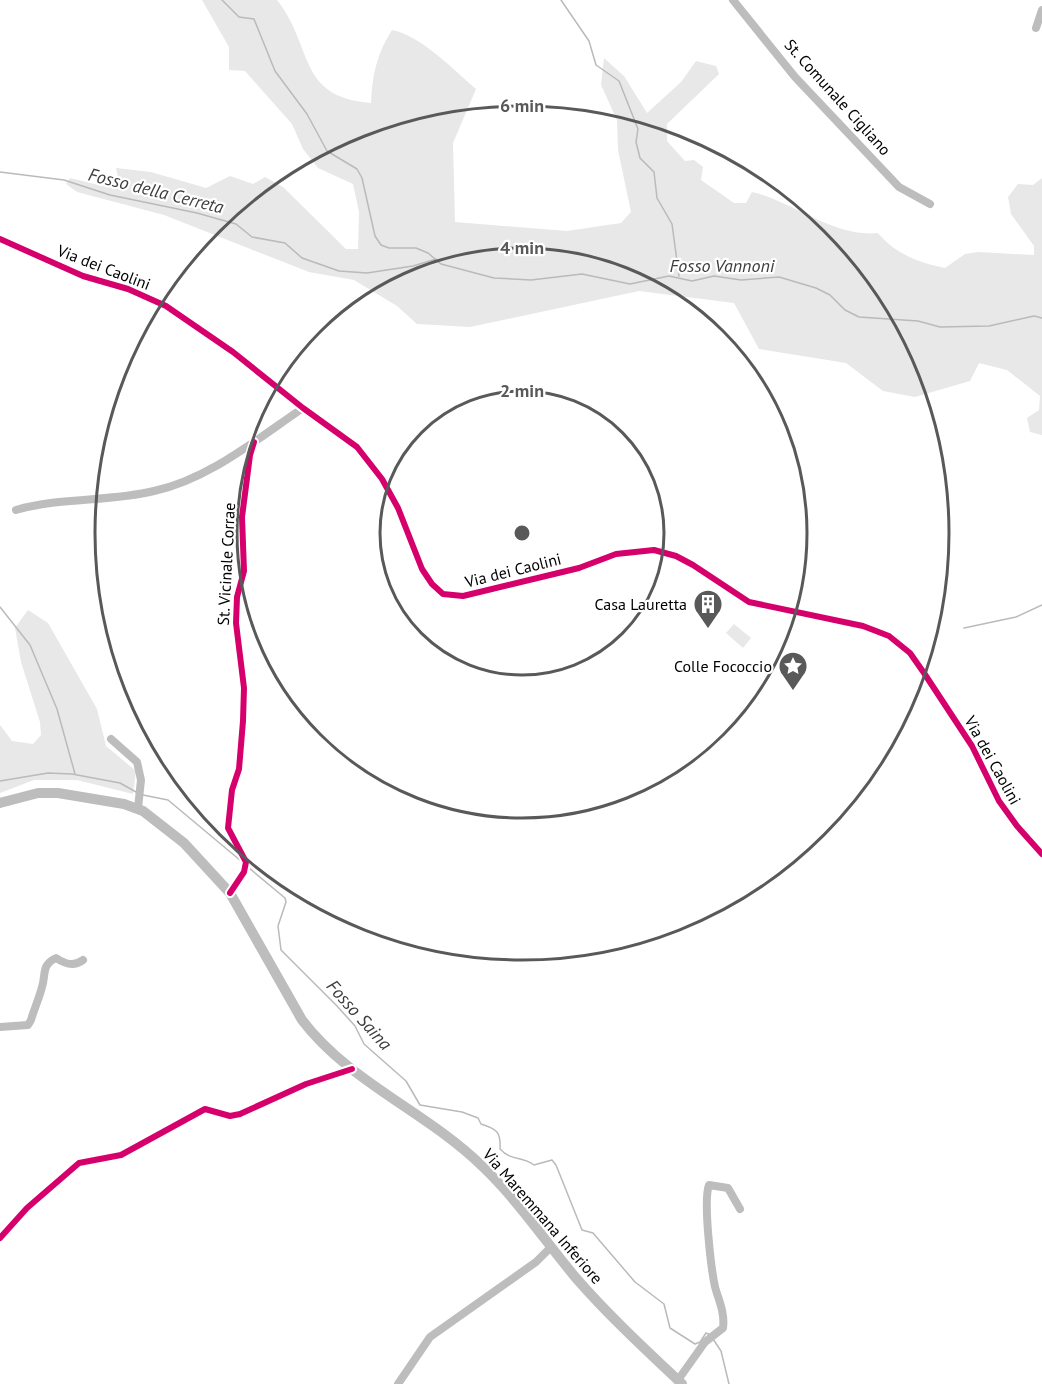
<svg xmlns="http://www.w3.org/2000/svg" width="1042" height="1384" font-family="'PT Sans',sans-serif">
<rect width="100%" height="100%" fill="#fff"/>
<g fill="#e8e8e8">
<path d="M202 0H277C314 46 296 97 371 103 372 76 377 53 392 30 420 35 454 70 476 89L453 143 455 222 567 231 621 223 631 212 618 150 617 120 601 85 604 58 624 76 647 113 681 82 696 61 716 66 719 74 667 124V141L685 161 694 160 703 167 701 180 734 203H746L752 192C794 202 834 238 878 233 895 254 920 263 945 268L965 254 978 252 1034 255V246L1011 214 1008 197 1018 184 1033 185 1042 178V435L1030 432 1027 418 1039 410 1040 396 1007 370 979 363 970 381 915 397 883 391 846 363 759 349 734 303 639 291 470 327 417 324 397 306 354 280 309 272 164 215 77 192 66 184 70 178 103 186 114 184 118 177 116 168 151 172 206 188 230 176 253 184 265 177 283 187 346 249H358L359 212 353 184 318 168 303 149 292 124 245 71 229 70V47Z"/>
<polygon points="28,610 48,623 97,709 106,746 136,771 133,794 77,780 34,780 0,793 0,725 12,741 33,744 41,735 40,722 21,662 15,628"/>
<polygon points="734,624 751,638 743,648 726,633"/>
</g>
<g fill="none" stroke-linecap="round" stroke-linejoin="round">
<g stroke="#bababa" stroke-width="1.5">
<polyline points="222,0 239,17 254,19 275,71 307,114 327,151 357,169 362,178 375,236 381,245 389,248 416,248 428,253 441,264 494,278 531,280 582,274 630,284 669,276 692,281 714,276 741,280 779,277 816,288 830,295 845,310 859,317 918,321 940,327 989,326 1034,316 1042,318"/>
<polyline points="561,0 589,41 596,65 619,81 638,129 636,142 640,158 654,172 657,198 672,224 679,276"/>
<polyline points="0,172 64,180 110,195 197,213 236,224 252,237 285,243 302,258 339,271 367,273 413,266 436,259"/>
<polyline points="0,607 30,645 57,709 75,774"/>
<polyline points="964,628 1016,617 1042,605"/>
<polyline points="0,781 48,773 72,774 120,783 136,792"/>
<polyline points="143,795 168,800 241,861"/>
<path d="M249 868 285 898 286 902 278 926 281 950 337 1006 355 1026 364 1044 406 1081 420 1105 462 1112 478 1118 481 1124C497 1129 501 1132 500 1149 512 1162 521 1155 534 1165L552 1160 556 1165 582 1230 593 1233 635 1282 664 1304 670 1328 695 1344 700 1342 706 1333 711 1335"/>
<polyline points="713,1339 721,1351 729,1384"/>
</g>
<g stroke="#bdbdbd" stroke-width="8">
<polyline points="733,0 795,77 899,187 930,204"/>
<polyline points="1036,28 1042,10"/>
<polyline points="0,239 83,276 128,289 166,306 233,352 303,408 357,447 382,479 398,508 422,569 432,584 443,594 463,596 579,568 616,554 654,550 676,556 693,565 749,602 863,626 889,636 910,653 924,673 972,746 999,801 1017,826 1042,854"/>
<path d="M16 510C61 497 109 502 154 491 209 479 257 439 303 408"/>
<polyline points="111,739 137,762 141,780 138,808"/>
<polyline points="230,893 244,872 246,862 228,828 232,790 239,769 243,721 244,688 236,623 237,597 244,571 242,517 250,455 254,442"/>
<path d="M0 1027 28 1025 31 1020C34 1009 39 999 42 987 46 975 41 965 56 958 65 964 74 967 83 960"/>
<polyline points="0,1238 27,1208 79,1163 121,1155 205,1109 230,1116 240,1114 306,1084 352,1069"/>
<path d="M678 1380 705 1342 723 1328C725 1313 719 1301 715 1287 711 1268 703 1200 709 1185L728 1188 740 1209"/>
<polyline points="398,1384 430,1337 536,1262 551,1247"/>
</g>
<path stroke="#bdbdbd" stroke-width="10" d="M0 803 38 793H58L124 804 143 811 184 843 230 893 302 1020C350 1083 427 1112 482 1166 517 1199 545 1241 576 1278 609 1316 646 1350 682 1384"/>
<g stroke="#fff" stroke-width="10">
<g id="cycleway">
<polyline points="0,239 83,276 128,289 166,306 233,352 303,408 357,447 382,479 398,508 422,569 432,584 443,594 463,596 579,568 616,554 654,550 676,556 693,565 749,602 863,626 889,636 910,653 924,673 972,746 999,801 1017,826 1042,854"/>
<polyline points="230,893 244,872 246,862 228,828 232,790 239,769 243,721 244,688 236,623 237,597 244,571 242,517 250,455 254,442"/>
<polyline points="0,1238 27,1208 79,1163 121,1155 205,1109 230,1116 240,1114 306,1084 352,1069"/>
</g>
</g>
<use href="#cycleway" stroke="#d6006c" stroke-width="6"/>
</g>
<g fill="none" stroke="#595959" stroke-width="3">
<circle cx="522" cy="533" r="142"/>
<circle cx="522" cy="533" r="285"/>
<circle cx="522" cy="533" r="427"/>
</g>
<defs>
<g id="building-pin" transform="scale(1.5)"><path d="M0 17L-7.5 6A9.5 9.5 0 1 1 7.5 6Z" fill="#595959" stroke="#fff"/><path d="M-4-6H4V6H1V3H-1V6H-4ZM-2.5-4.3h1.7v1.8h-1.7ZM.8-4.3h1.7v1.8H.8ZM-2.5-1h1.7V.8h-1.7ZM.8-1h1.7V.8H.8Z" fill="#fff"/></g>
<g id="sight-pin" transform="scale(1.5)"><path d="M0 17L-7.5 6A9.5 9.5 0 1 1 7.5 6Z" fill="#595959" stroke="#fff"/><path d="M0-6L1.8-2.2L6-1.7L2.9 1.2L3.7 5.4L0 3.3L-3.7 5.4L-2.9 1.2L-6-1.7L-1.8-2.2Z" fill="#fff"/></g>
</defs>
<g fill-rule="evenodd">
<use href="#building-pin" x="708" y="604"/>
<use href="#sight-pin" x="793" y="666"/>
</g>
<g text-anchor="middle" stroke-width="4.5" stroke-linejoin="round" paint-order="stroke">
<g font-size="16" fill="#000" stroke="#fff">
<text transform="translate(838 97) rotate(48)" y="6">St. Comunale Cigliano</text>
<text transform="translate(104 267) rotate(21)" y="6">Via dei Caolini</text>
<text transform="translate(226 564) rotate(-87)" y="6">St. Vicinale Corrae</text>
<text transform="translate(513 570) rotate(-14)" y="6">Via dei Caolini</text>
<text transform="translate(993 760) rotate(61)" y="6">Via dei Caolini</text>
<text transform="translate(543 1216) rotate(49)" y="6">Via Maremmana Inferiore</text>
</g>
<g font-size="16" fill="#000" stroke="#fff" text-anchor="end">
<text x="687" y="610">Casa Lauretta</text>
<text x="772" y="672">Colle Fococcio</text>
</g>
<g font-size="18" font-style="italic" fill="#3d3d3d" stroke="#fff">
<text transform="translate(156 191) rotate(14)" y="6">Fosso della Cerreta</text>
<text x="722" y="272">Fosso Vannoni</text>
<text transform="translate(359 1015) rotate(48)" y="6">Fosso Saina</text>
</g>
</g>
<circle cx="522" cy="533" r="9" fill="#595959" stroke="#fff" stroke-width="3"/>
<g font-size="18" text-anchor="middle" font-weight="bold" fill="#595959" stroke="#fff" stroke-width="4.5" stroke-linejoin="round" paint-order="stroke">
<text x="522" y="112">6 min</text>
<text x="522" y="254">4 min</text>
<text x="522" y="397">2 min</text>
</g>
</svg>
